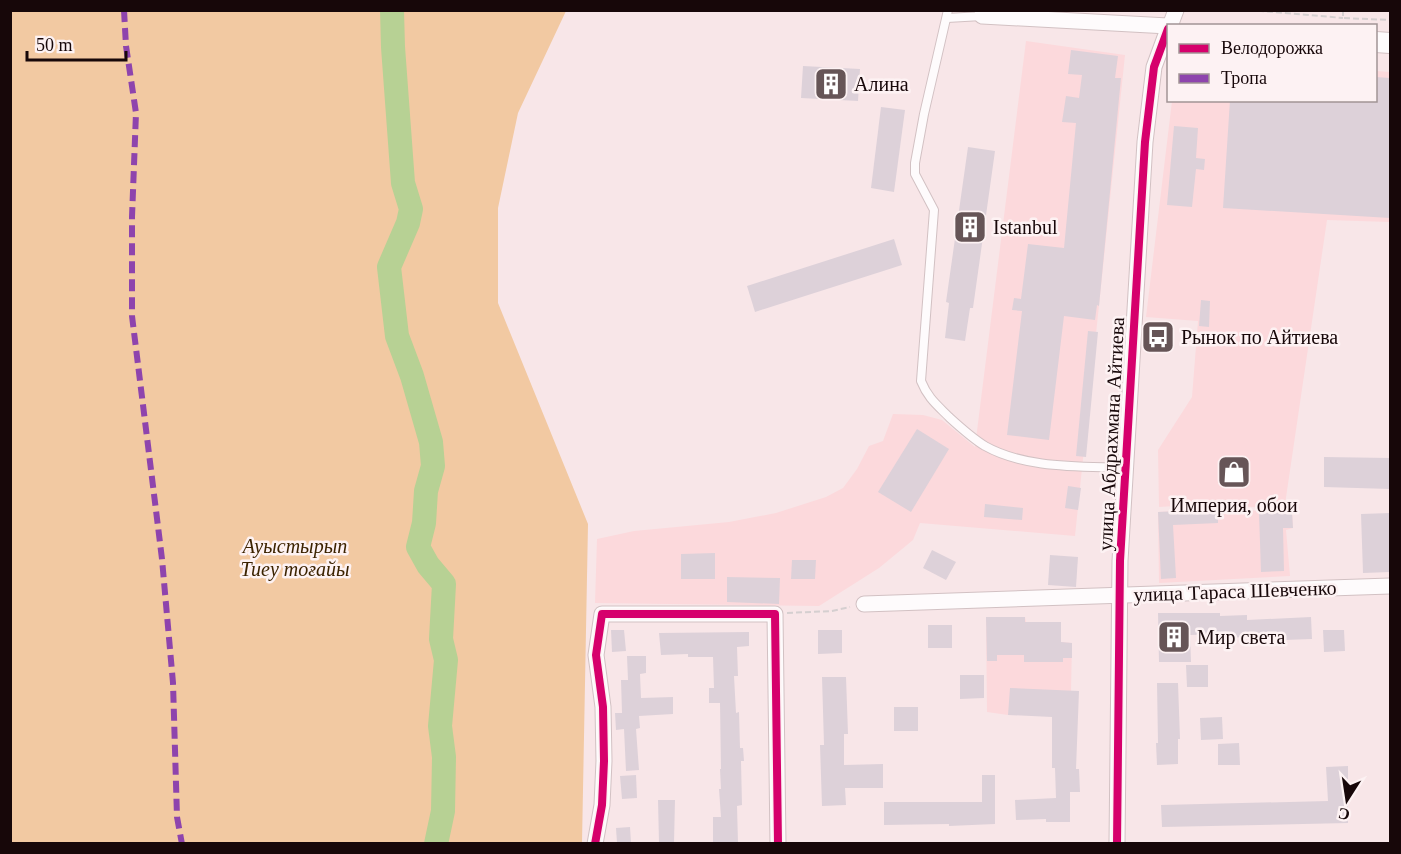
<svg xmlns="http://www.w3.org/2000/svg" width="1401" height="854" font-family="Georgia,serif">
<rect width="100%" height="100%" fill="#f8e6e8"/>
<g fill="#fcd9dc">
<polygon points="1026,41 1125,55 1075,536 920,523 913,540 879,568 819,606 595,603 597,539 634,531 729,522 776,513 826,497 843,488 857,469 869,446 883,441 893,414 923,415 942,420 975,447"/>
<polygon points="1376,71 1390,72 1390,222 1327,220 1284,511 1222,503 1159,507 1158,450 1192,397 1198,321 1146,317 1172,101 1376,100"/>
<polygon points="1218,509 1292,512 1293,528 1286,530 1290,576 1159,583 1158,512"/>
<polygon points="986,617 1025,617 1026,622 1061,622 1061,642 1072,643 1071,691 1008,715 987,712"/>
</g>
<polygon fill="#f2c9a2" points="10,11 566,11 518,113 498,208 498,303 588,524 582,843 11,843"/>
<g fill="none" stroke-linecap="round" stroke-linejoin="round">
<polyline stroke="#b7d194" stroke-width="24" points="392,10 393,47 403,183 411,209 408,223 389,267 397,336 412,376 431,442 433,466 426,491 424,523 418,547 428,565 444,584 441,639 446,660 440,726 444,757 443,811 436,844"/>
</g>
<g fill="#ddd1d9">
<polygon points="1071,50 1118,56 1115,78 1121,78 1099,306 1097,305 1095,320 1064,316 1049,440 1007,435 1022,311 1012,310 1014,298 1021,299 1028,244 1064,248 1076,123 1062,122 1066,96 1079,98 1082,75 1068,74"/>
<polygon points="803,66 860,69 858,101 801,98"/>
<polygon points="1376,77 1390,78 1390,218 1223,208 1230,100 1376,100"/>
<polygon points="881,107 905,110 894,192 871,188"/>
<polygon points="1174,126 1198,128 1196,158 1205,159 1204,170 1196,169 1192,207 1167,205"/>
<polygon points="968,147 995,151 973,308 970,308 965,341 945,338 949,303 946,302"/>
<polygon points="894,239 902,265 755,312 747,286"/>
<polygon points="1201,300 1210,301 1209,327 1199,326"/>
<polygon points="1088,331 1098,332 1086,457 1076,456"/>
<polygon points="917,429 949,449 911,512 878,492"/>
<polygon points="1324,457 1390,458 1390,489 1324,487"/>
<polygon points="1068,486 1081,488 1078,510 1065,508"/>
<polygon points="985,504 1023,508 1022,520 984,517"/>
<polygon points="1218,509 1218,523 1173,525 1176,578 1161,579 1158,512"/>
<polygon points="1292,512 1293,528 1283,528 1284,571 1261,572 1259,513"/>
<polygon points="1390,513 1390,572 1363,573 1361,514"/>
<polygon points="932,550 956,562 946,580 923,568"/>
<polygon points="715,553 715,579 681,579 681,554"/>
<polygon points="1050,555 1078,557 1076,587 1048,585"/>
<polygon points="792,560 816,560 815,579 791,579"/>
<polygon points="727,577 780,578 779,604 727,602"/>
<polygon points="1158,613 1220,613 1220,616 1247,615 1247,620 1311,617 1312,639 1259,641 1259,636 1226,638 1226,634 1190,635 1191,662 1159,662"/>
<polygon points="986,617 1025,617 1025,622 1061,622 1061,642 1072,643 1072,658 1063,658 1063,662 1024,662 1024,655 997,655 997,661 987,661"/>
<rect x="928" y="625" width="24" height="23"/>
<polygon points="611,630 624,630 626,651 612,652"/>
<polygon points="818,630 842,630 842,653 818,654"/>
<polygon points="1323,630 1344,630 1345,651 1324,652"/>
<polygon points="749,632 749,646 737,647 738,676 734,676 736,713 739,712 740,748 743,748 744,761 741,761 742,805 737,806 738,843 713,843 713,817 721,817 719,789 721,789 720,769 721,769 720,703 709,703 709,688 714,688 713,657 688,657 688,654 661,655 659,633"/>
<polygon points="627,656 646,656 646,673 640,674 641,698 673,697 673,714 639,716 640,728 636,729 639,770 626,771 624,729 616,730 615,713 622,713 621,680 628,680"/>
<polygon points="1186,665 1208,665 1208,687 1187,687"/>
<polygon points="960,675 984,675 984,698 960,699"/>
<polygon points="822,677 846,677 848,734 844,734 844,765 883,764 883,788 845,788 846,805 822,806 820,745 824,745"/>
<polygon points="1157,683 1178,683 1180,739 1178,739 1178,764 1157,765 1156,743 1158,743"/>
<polygon points="1010,688 1079,691 1076,769 1079,769 1080,792 1070,792 1070,822 1046,822 1046,819 1016,820 1015,800 1056,798 1055,768 1052,768 1052,717 1008,715"/>
<rect x="894" y="707" width="24" height="24"/>
<polygon points="1222,717 1223,739 1201,740 1200,718"/>
<polygon points="1239,743 1240,765 1218,765 1218,744"/>
<polygon points="1348,766 1348,823 1162,827 1161,805 1328,801 1326,767"/>
<polygon points="636,775 637,798 622,799 620,776"/>
<polygon points="982,775 995,775 995,824 949,826 949,824 884,825 884,802 982,802"/>
<polygon points="658,800 675,800 674,843 659,843"/>
<polygon points="630,827 631,843 617,843 616,828"/>
</g>
<g fill="none" stroke-linecap="round" stroke-linejoin="round">
<g stroke="#d2c1c3" stroke-width="10">
<g id="service">
<path d="M948 10 924 114 915 163V174L934 210 921 381C928 398 936 404 949 417 960 427 972 438 985 446 1026 469 1081 466 1126 468"/>
<polyline points="947,18 982,16"/>
</g>
</g>
<g stroke="#d2c1c3" stroke-width="17">
<g id="minor">
<polyline points="983,10 982,16 1168,26"/>
<polyline points="1170,26 1176,10"/>
<polyline points="864,604 1390,586"/>
<polyline points="595,844 602,805 604,761 603,707 596,655 602,614 775,614 778,844"/>
<polyline points="1117,844 1120,561 1145,142 1154,67 1168,29"/>
</g>
</g>
<g stroke="#d2c1c3" stroke-width="22">
<polyline id="tertiary" points="1376,42 1390,43"/>
</g>
<g stroke="#d5cfd0" stroke-width="2" stroke-dasharray="6 3" stroke-linecap="butt">
<polyline points="1249,10 1343,18"/>
<polyline points="1343,10 1343,18 1390,20"/>
<polyline points="787,613 832,611 850,607"/>
</g>
<use href="#service" stroke="#fefbfc" stroke-width="8"/>
<use href="#minor" stroke="#fefbfc" stroke-width="15"/>
<use href="#tertiary" stroke="#fefbfc" stroke-width="20"/>
<polyline stroke="#8e44ad" stroke-width="6" stroke-dasharray="12 6" stroke-linecap="butt" points="124,10 126,46 136,113 132,217 132,316 162,559 173,683 177,817 182,844"/>
<g stroke="#fdf2f3" stroke-width="11">
<g id="cycleway">
<polyline points="595,844 602,805 604,761 603,707 596,655 602,614 775,614 778,844"/>
<polyline points="1117,844 1120,561 1145,142 1154,67 1168,29"/>
</g>
</g>
<use href="#cycleway" stroke="#d6006c" stroke-width="8"/>
</g>
<defs>
<g id="building-square" transform="scale(1.725)"><rect x="-9" y="-9" width="18" height="18" rx="4" fill="#665557" stroke="#fdf2f3"/><path d="M-4-6H4V6H1V3H-1V6H-4ZM-2.5-4.3h1.7v1.8h-1.7ZM.8-4.3h1.7v1.8H.8ZM-2.5-1h1.7V.8h-1.7ZM.8-1h1.7V.8H.8Z" fill="#fff"/></g>
<g id="bus-square" transform="scale(1.725)"><rect x="-9" y="-9" width="18" height="18" rx="4" fill="#665557" stroke="#fdf2f3"/><path d="M-5-6H5V4H4V6H2V4H-2V6H-4V4H-5ZM-3.5-4V0h7V-4ZM-3.5 1.2v1.5H-2V1.2ZM2 1.2v1.5H3.5V1.2Z" fill="#fff"/></g>
<g id="shop-square" transform="scale(1.725)"><rect x="-9" y="-9" width="18" height="18" rx="4" fill="#665557" stroke="#fdf2f3"/><path d="M-5-2.5h2.3a2.7 3.5 0 0 1 5.4 0H5L5.5 6h-11ZM-1.5-2.5h3a1.5 2.3 0 0 0-3 0Z" fill="#fff"/></g>
</defs>
<g fill-rule="evenodd">
<use href="#building-square" x="831" y="84"/>
<use href="#building-square" x="970" y="227"/>
<use href="#bus-square" x="1158" y="337"/>
<use href="#shop-square" x="1234" y="472"/>
<use href="#building-square" x="1174" y="637"/>
</g>
<g text-anchor="middle" stroke-width="5" stroke-linejoin="round" paint-order="stroke">
<g font-size="20" fill="#170709" stroke="#fdf2f3" text-anchor="start">
<text x="854" y="91">Алина</text>
<text x="993" y="234">Istanbul</text>
<text x="1181" y="344">Рынок по Айтиева</text>
<text x="1234" y="512" text-anchor="middle">Империя, обои</text>
<text x="1197" y="644">Мир света</text>
</g>
<g font-size="20" fill="#170709" stroke="#fdf2f3">
<text transform="translate(1111 434) rotate(-87)" y="7">улица Абдрахмана Айтиева</text>
<text transform="translate(1235 591) rotate(-2)" y="7">улица Тараса Шевченко</text>
</g>
<g font-size="20" font-style="italic" fill="#3c2300" stroke="#fdf2f3">
<text x="295" y="553">Ауыстырып<tspan x="295" dy="23">Тиеу тоғайы</tspan></text>
</g>
</g>
<rect width="1401" height="854" fill="none" stroke="#170709" stroke-width="24"/>
<rect x="1167" y="24" width="210" height="78" fill="#fdf2f3" stroke="#a19495" stroke-width="1.5"/>
<rect x="1179" y="44" width="30" height="9" fill="#d6006c" stroke="#a19495" stroke-width="1.5"/>
<text x="1221" y="54" font-size="18" fill="#170709">Велодорожка</text>
<rect x="1179" y="74" width="30" height="9" fill="#8e44ad" stroke="#a19495" stroke-width="1.5"/>
<text x="1221" y="84" font-size="18" fill="#170709">Тропа</text>
<g transform="translate(1347 800) rotate(192)" stroke="#fdf2f3" stroke-width="4.5" paint-order="stroke">
<path d="M0-4.5L10 22L0 15L-10 22Z" fill="#170709"/>
<text y="-9" font-size="16" font-weight="bold" text-anchor="middle" fill="#170709">С</text>
</g>
<path d="M27 51v9h99v-9" fill="none" stroke="#170709" stroke-width="3"/>
<text x="36" y="51" font-size="18" fill="#170709" stroke="#fdf2f3" stroke-width="4.5" paint-order="stroke">50 m</text>
</svg>
